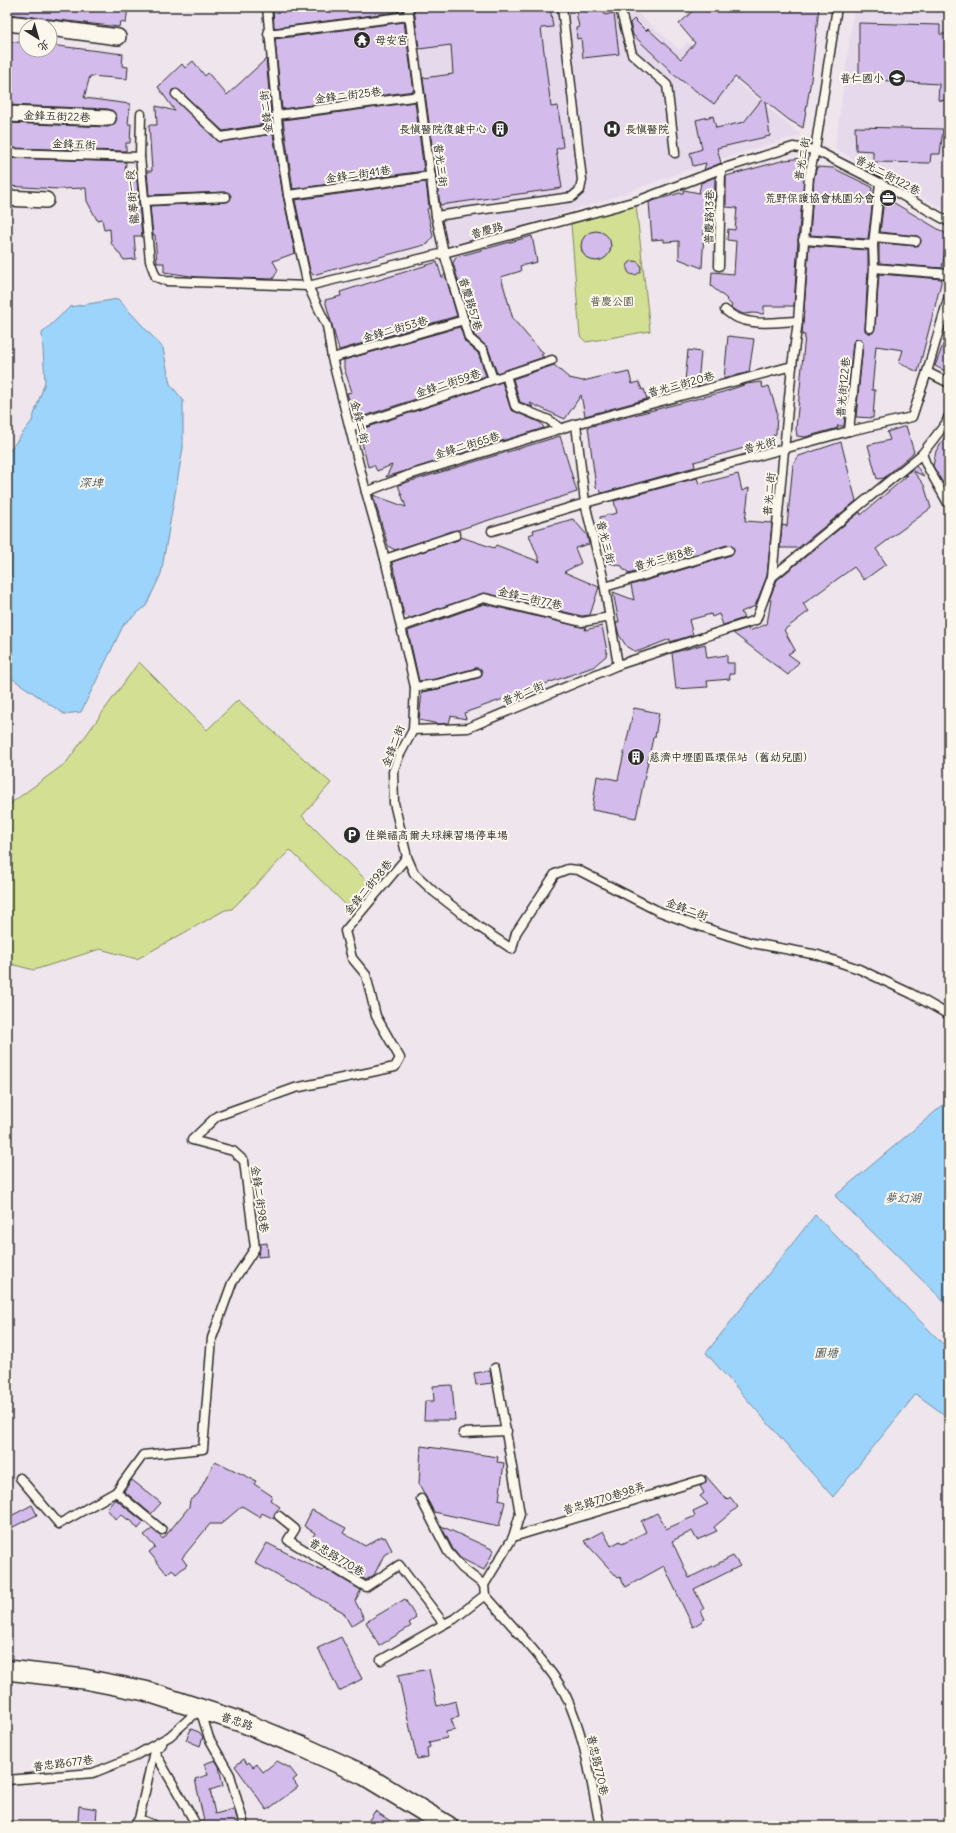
<svg xmlns="http://www.w3.org/2000/svg" width="956" height="1833" font-family="Delius,'LXGW WenKai TC',sans-serif">
<rect width="100%" height="100%" fill="#efe5ec"/>
<filter id="ink" filterUnits="userSpaceOnUse"><feTurbulence type="fractalNoise" baseFrequency=".025" numOctaves="2"/><feDisplacementMap in="SourceGraphic" scale="8" xChannelSelector="R" yChannelSelector="G"/><feConvolveMatrix kernelMatrix="1 2 1 2 8 2 1 2 1" color-interpolation-filters="sRGB"/></filter>
<g filter="url(#ink)">
<g fill="#e7d9ec">
<polygon points="413,7 630,7 680,50 688,42 801,135 706,163 609,199 517,227 450,245 445,241"/>
<polygon points="854,7 949,7 949,212 835,149"/>
</g>
<g fill="#d3e094" stroke="#7f8660">
<polygon points="636,205 650,331 586,342 580,336 571,224"/>
<polygon points="139,662 207,730 238,700 331,783 302,816 370,884 349,908 290,850 232,909 225,910 137,959 100,949 34,970 7,963 7,806 66,763"/>
</g>
<g fill="#9dd4fc" stroke="#6f90a8">
<polygon points="118,299 163,348 170,384 183,400 183,448 161,574 146,606 124,624 81,712 64,714 7,675 7,454 32,421 45,382 42,333 70,307"/>
<polygon points="949,1100 949,1306 835,1196"/>
<polygon points="815,1215 949,1350 949,1418 916,1394 833,1497 706,1353"/>
</g>
<g fill="#d3bceb" stroke="#2b2b2b">
<polygon points="7,7 128,7 126,23 120,22 119,27 7,14"/>
<polygon points="273,7 403,7 403,11 274,28"/>
<polygon points="414,7 550,7 553,27 541,28 551,107 558,106 563,147 556,149 562,188 440,205 423,78 453,74 451,45 419,49"/>
<polygon points="575,7 603,7 605,15 614,13 619,54 583,58 581,38 577,39 576,28 579,27"/>
<polygon points="697,7 819,7 811,80 803,128 789,120 765,101 770,136 717,148 721,163 704,170 706,163 693,166 690,153 702,149 696,120 713,116 716,128 744,122 762,99 735,77 714,104 670,72 671,71 633,35 630,23 634,19 646,31 648,29 681,59 695,43 679,24"/>
<polygon points="404,22 414,91 282,109 275,39"/>
<polygon points="859,23 940,25 940,34 949,34 949,101 938,100 939,84 859,79"/>
<polygon points="7,41 26,43 26,50 50,50 50,45 123,54 122,66 128,67 127,79 90,76 84,98 130,104 128,124 131,124 130,143 126,143 126,151 7,148 7,123 108,127 115,123 117,118 113,111 108,109 7,105 7,82 8,82 10,60 7,60"/>
<polygon points="266,59 272,123 223,131 179,90 172,90 171,95 219,142 273,134 283,196 295,253 273,261 278,270 273,279 197,277 164,272 164,263 157,263 155,235 153,235 150,206 226,202 229,201 231,197 230,194 226,192 149,195 147,171 152,171 149,125 157,125 156,106 175,111 158,87 182,64 185,68 193,61 205,76 208,73 227,95"/>
<polygon points="415,102 424,171 293,189 283,120"/>
<polygon points="855,127 943,129 940,154 931,154 930,163 873,162 873,151 856,150"/>
<polygon points="7,158 126,162 125,172 136,171 142,236 134,236 136,259 124,260 111,243 110,229 104,230 102,219 97,220 87,201 86,188 58,189 7,186"/>
<polygon points="803,158 802,165 806,166 798,239 794,306 764,306 764,314 753,313 743,314 733,309 731,307 732,305 726,300 727,299 711,286 712,272 734,274 736,241 727,240 728,229 735,230 737,208 726,207 726,176 785,160"/>
<polygon points="817,167 833,168 872,187 871,198 873,199 868,239 810,235 814,177"/>
<polygon points="715,177 714,216 705,215 702,268 679,259 679,241 664,242 664,239 652,240 649,202 680,193 683,193 684,190 699,193 701,183"/>
<polygon points="426,182 429,208 427,209 433,236 428,244 313,275 310,271 295,200"/>
<polygon points="884,200 891,201 948,235 942,268 879,263 879,243 915,246 920,244 921,241 919,237 917,236 880,232"/>
<circle cx="596" cy="246" r="15"/>
<polygon points="532,236 537,262 520,266 521,271 501,277 513,319 538,348 544,353 541,355 544,357 497,373 488,348 474,335 453,263 456,257"/>
<polygon points="809,246 868,250 868,268 865,328 865,331 869,333 873,333 875,328 879,274 942,279 918,372 899,363 903,350 876,346 872,390 875,390 873,418 856,417 863,345 861,339 855,339 853,343 844,426 837,426 838,428 805,437 797,436 796,429 805,335 802,335"/>
<circle cx="634" cy="268" r="7"/>
<polygon points="437,262 442,278 445,274 457,316 339,350 325,300 341,296 340,292"/>
<polygon points="460,327 465,342 478,353 486,376 355,419 347,393 352,392 344,368 344,360"/>
<polygon points="949,329 949,373 935,366"/>
<polygon points="728,336 754,339 749,372 724,379"/>
<polygon points="688,350 701,352 698,383 685,382"/>
<polygon points="554,365 569,378 583,381 616,373 616,375 629,372 632,384 639,382 642,390 644,389 647,399 585,416 581,395 565,419 530,403 533,407 520,402 513,379"/>
<polygon points="502,382 511,410 541,423 544,428 386,477 392,465 377,471 374,465 368,467 359,430"/>
<polygon points="761,382 763,388 769,386 777,412 776,434 773,435 773,446 763,448 762,443 694,462 695,467 602,493 596,487 588,427 723,392 747,384"/>
<polygon points="906,426 914,452 884,478 877,479 868,445 890,440 887,432"/>
<polygon points="949,430 949,487 944,485 933,466 936,451"/>
<polygon points="560,436 577,492 395,550 388,546 373,495 406,507 398,485"/>
<polygon points="841,442 856,501 798,548 780,548 782,525 787,526 793,464 799,456"/>
<polygon points="916,466 924,476 913,471 924,485 931,508 876,549 886,564 864,580 854,567 803,604 809,611 784,630 795,650 788,654 799,662 788,675 733,633 748,628 749,631 767,624 771,600 769,600 777,580 860,512 861,515 908,475 904,476"/>
<polygon points="738,474 742,491 749,488 745,521 772,523 767,576 755,606 741,612 744,618 723,625 719,614 712,617 711,614 689,620 693,635 670,642 670,639 639,651 634,651 627,647 619,635 616,623 619,622 613,592 634,600 631,585 731,555 733,553 734,549 732,546 727,545 628,574 627,571 624,570 622,566 609,563 606,560 600,517 617,513 614,501 697,478 699,484"/>
<polygon points="573,519 587,535 589,544 575,548 581,563 564,572 599,587 590,615 582,616 485,593 411,618 404,615 392,562 458,540 461,537 494,548 496,545 540,562 529,535 534,533 533,530"/>
<polygon points="484,604 581,627 586,627 585,630 602,626 607,651 606,656 593,667 464,713 466,719 451,716 449,723 439,724 419,720 422,692 438,689 478,678 481,677 482,672 481,669 476,668 436,679 419,681 408,631"/>
<polygon points="705,644 707,658 727,655 727,663 734,663 734,674 729,674 730,679 707,681 708,687 676,689 672,653"/>
<polygon points="634,708 659,713 655,737 653,738 636,818 592,810 597,776 618,780"/>
<polygon points="267,1243 268,1256 258,1257 260,1244"/>
<polygon points="490,1371 492,1383 476,1385 474,1373"/>
<polygon points="452,1385 455,1420 424,1420 425,1401 434,1401 433,1386"/>
<polygon points="421,1446 498,1457 497,1462 504,1463 499,1500 505,1502 499,1526 434,1512 419,1484"/>
<polygon points="215,1461 256,1481 254,1484 272,1496 270,1500 280,1507 275,1513 274,1519 262,1513 260,1517 242,1506 221,1524 210,1524 182,1558 187,1565 176,1574 172,1569 167,1574 149,1552 155,1547 144,1535 152,1529 163,1539 189,1507 190,1500 198,1494"/>
<polygon points="705,1475 727,1500 730,1497 738,1507 714,1527 717,1531 697,1540 692,1531 672,1541 689,1578 733,1556 740,1566 694,1589 704,1609 701,1611 705,1619 693,1627 664,1566 626,1587 620,1577 618,1578 584,1541 603,1531 611,1546 620,1541 622,1544 646,1532 641,1521 657,1513 666,1529 695,1516 693,1511 708,1504 700,1496 704,1493 700,1486 706,1482"/>
<polygon points="132,1480 161,1503 151,1514 124,1491"/>
<polygon points="115,1499 144,1522 138,1529 129,1518 128,1520 121,1514 116,1520 107,1509"/>
<polygon points="32,1505 37,1515 7,1530 7,1518"/>
<polygon points="312,1510 346,1528 343,1533 365,1546 382,1536 383,1538 385,1537 392,1550 384,1555 374,1575 366,1580 328,1558 331,1551 312,1539 315,1533 304,1526"/>
<polygon points="441,1526 494,1550 484,1570 460,1558 453,1549"/>
<polygon points="267,1543 322,1571 324,1568 361,1590 355,1601 364,1618 351,1626 343,1612 255,1563"/>
<polygon points="405,1599 416,1618 409,1623 411,1626 379,1646 366,1622"/>
<polygon points="341,1637 362,1679 339,1691 318,1648"/>
<polygon points="429,1669 437,1706 456,1701 459,1717 451,1719 455,1730 446,1732 447,1738 429,1742 430,1747 427,1748 428,1757 417,1759 398,1675"/>
<polygon points="191,1729 199,1732 203,1737 200,1746 186,1740"/>
<polygon points="244,1759 247,1764 249,1762 253,1767 257,1764 263,1772 277,1761 290,1768 297,1777 293,1780 298,1787 267,1810 235,1766"/>
<polygon points="215,1760 219,1766 223,1786 210,1790 215,1814 234,1809 240,1826 205,1826 195,1779 208,1775 204,1764"/>
<polygon points="79,1806 97,1809 96,1822 78,1820"/>
<polygon points="375,1811 398,1826 365,1826"/>
</g>
<g fill="none" stroke-linecap="round" stroke-linejoin="round">
<g stroke="#2b2b2b" stroke-width="11">
<g id="service">
<polyline points="267,7 278,128 288,195 308,286 327,326 332,358 366,492 385,559 415,687 413,730 399,756 393,772 394,803 407,857 414,873 433,891 479,927 512,949 516,933 555,874 568,869 578,870 658,911 693,924 752,943 818,955 859,969 912,994 949,1015"/>
<polyline points="408,7 436,216 444,253 469,338 483,350 493,379"/>
<polyline points="618,7 620,8 632,54 667,85 675,153"/>
<polyline points="268,34 409,16"/>
<polyline points="176,94 221,137 278,128"/>
<polyline points="141,114 140,157 150,261 156,277 166,281 308,286 444,253 640,200 721,169 793,147 815,150 880,183 949,222"/>
<polyline points="277,115 420,96"/>
<polyline points="7,153 140,157"/>
<polyline points="288,195 431,176"/>
<polyline points="144,201 226,197"/>
<polyline points="436,216 572,197 580,190 582,180 562,7"/>
<polyline points="874,237 916,241"/>
<polyline points="803,240 873,245"/>
<polyline points="719,266 721,169"/>
<polyline points="874,268 949,274"/>
<path d="M725 310C745 328 773 322 798 321"/>
<polyline points="870,328 874,268 873,245 880,183"/>
<polyline points="332,358 464,320"/>
<polyline points="927,372 949,383"/>
<polyline points="506,375 515,406 549,420 561,429"/>
<polyline points="576,424 585,503 603,577 618,665"/>
<polyline points="350,427 552,360"/>
<polyline points="849,431 858,344"/>
<polyline points="922,454 926,464 949,505"/>
<polyline points="366,492 409,475 576,424 792,366"/>
<polyline points="492,531 585,503 849,431 912,417 927,372 949,296"/>
<polyline points="385,559 456,535"/>
<polyline points="772,577 922,454 946,423 949,416"/>
<polyline points="605,587 729,550"/>
<polyline points="401,627 484,598 582,622 610,617"/>
<polyline points="415,687 437,684 477,673"/>
<polyline points="413,730 468,728 618,665 756,620 772,577 792,366 798,321 809,176 815,150 837,7"/>
<polyline points="463,1433 507,1431"/>
<polyline points="20,1478 59,1524 116,1492 143,1455 203,1449 212,1338 232,1283 255,1248 244,1161 233,1151 192,1140 217,1116 295,1088 395,1067 400,1058 376,1016 366,975 352,958 345,931 407,857"/>
<polyline points="116,1492 162,1530"/>
<polyline points="421,1499 448,1552 462,1568 484,1585"/>
<path d="M279 1516 295 1529 288 1540 366 1587 399 1565 444 1624 454 1619 485 1595C502 1614 519 1633 535 1652 546 1665 557 1679 565 1694 585 1735 591 1782 600 1826"/>
<polyline points="513,1537 701,1480"/>
<polyline points="485,1595 484,1585 513,1537 520,1514 495,1368"/>
<polyline points="381,1660 444,1624"/>
<polyline points="154,1751 197,1826"/>
<polyline points="7,1780 93,1773 133,1757 170,1736 200,1709 209,1738 230,1775 243,1821"/>
<polyline points="139,1819 156,1826"/>
<polyline points="134,1826 139,1819 154,1751 162,1744"/>
</g>
</g>
<g stroke="#2b2b2b" stroke-width="18">
<g id="minor">
<polyline points="7,23 34,26"/>
<polyline points="50,28 118,37"/>
<polyline points="7,114 108,118"/>
<polyline points="7,198 46,200"/>
</g>
</g>
<g stroke="#2b2b2b" stroke-width="22">
<polyline id="tertiary" points="7,1670 84,1679 145,1691 244,1723 303,1747 364,1775 448,1826"/>
</g>
<use href="#service" stroke="#fbf7ec" stroke-width="8"/>
<use href="#minor" stroke="#fbf7ec" stroke-width="15"/>
<use href="#tertiary" stroke="#fbf7ec" stroke-width="19"/>
</g>
</g>
<defs>
<g id="temple-disc" transform="scale(0.9)"><circle r="9.5" fill="#2b2b2b" stroke="#fbf7ec"/><path d="M0-6L5-2H3V0L6.5 2.5H4V6H1.5V3h-3V6H-4V2.5H-6.5L-3 0V-2H-5Z" fill="#fff"/></g>
<g id="school-disc" transform="scale(0.9)"><circle r="9.5" fill="#2b2b2b" stroke="#fbf7ec"/><path d="M0-5L7-2L0 1L-7-2ZM-4 1L0 2.5L4 1V4Q0 6-4 4Z" fill="#fff"/></g>
<g id="building-disc" transform="scale(0.9)"><circle r="9.5" fill="#2b2b2b" stroke="#fbf7ec"/><path d="M-4-6H4V6H1V3H-1V6H-4ZM-2.5-4.3h1.7v1.8h-1.7ZM.8-4.3h1.7v1.8H.8ZM-2.5-1h1.7V.8h-1.7ZM.8-1h1.7V.8H.8Z" fill="#fff"/></g>
<g id="hospital-disc" transform="scale(0.9)"><circle r="9.5" fill="#2b2b2b" stroke="#fbf7ec"/><path d="M-5-5h3v3.5h4V-5h3V5h-3V1.5h-4V5h-3Z" fill="#fff"/></g>
<g id="office-disc" transform="scale(0.9)"><circle r="9.5" fill="#2b2b2b" stroke="#fbf7ec"/><path d="M-6-3h4V-5.5h4V-3h4V5H-6ZM-1-4.5V-3h2v-1.5ZM-6 0V1H6V0Z" fill="#fff"/></g>
<g id="parking-disc" transform="scale(0.9)"><circle r="9.5" fill="#2b2b2b" stroke="#fbf7ec"/><path d="M-3.5-5.5H1a3.5 3.5 0 0 1 0 7H-1V5.5H-3.5ZM-1-3.4V-.6H.8a1.4 1.4 0 0 0 0-2.8Z" fill="#fff"/></g>
</defs>
<g fill-rule="evenodd">
<use href="#temple-disc" x="362" y="40"/>
<use href="#school-disc" x="897" y="78"/>
<use href="#building-disc" x="500" y="129"/>
<use href="#hospital-disc" x="612" y="129"/>
<use href="#office-disc" x="888" y="198"/>
<use href="#building-disc" x="636" y="757"/>
<use href="#parking-disc" x="352" y="835"/>
</g>
<g text-anchor="middle" stroke-width="4" stroke-linejoin="round" paint-order="stroke">
<g font-size="11" fill="#2b2b2b" stroke="#fbf7ec" text-anchor="start">
<text x="375" y="44">母安宮</text>
<text x="884" y="82" text-anchor="end">普仁國小</text>
<text x="487" y="133" text-anchor="end">長慎醫院復健中心</text>
<text x="625" y="133">長慎醫院</text>
<text x="875" y="202" text-anchor="end">荒野保護協會桃園分會</text>
<text x="649" y="761">慈濟中壢園區環保站（舊幼兒園）</text>
<text x="365" y="839">佳樂福高爾夫球練習場停車場</text>
</g>
<g font-size="11" fill="#2b2b2b" stroke="#fbf7ec">
<text transform="translate(348 95) rotate(-7)" y="4">金鋒二街25巷</text>
<text transform="translate(266 112) rotate(-96)" y="4">金鋒二街</text>
<text transform="translate(57 116) rotate(2)" y="4">金鋒五街22巷</text>
<text transform="translate(74 144) rotate(2)" y="4">金鋒五街</text>
<text transform="translate(802 159) rotate(-80)" y="4">普光二街</text>
<text transform="translate(441 165) rotate(83)" y="4">普光三街</text>
<text transform="translate(358 174) rotate(-8)" y="4">金鋒二街41巷</text>
<text transform="translate(888 175) rotate(28)" y="4">普光二街122巷</text>
<text transform="translate(132 197) rotate(-95)" y="4">龍華街一段</text>
<text transform="translate(709 217) rotate(-89)" y="4">普慶路13巷</text>
<text transform="translate(487 230) rotate(-15)" y="4">普慶路</text>
<text transform="translate(471 304) rotate(73)" y="4">普慶路57巷</text>
<text transform="translate(395 329) rotate(-16)" y="4">金鋒二街53巷</text>
<text transform="translate(448 383) rotate(-18)" y="4">金鋒二街59巷</text>
<text transform="translate(681 384) rotate(-15)" y="4">普光三街20巷</text>
<text transform="translate(843 387) rotate(-85)" y="4">普光街122巷</text>
<text transform="translate(360 422) rotate(76)" y="4">金鋒二街</text>
<text transform="translate(467 445) rotate(-17)" y="4">金鋒二街65巷</text>
<text transform="translate(760 445) rotate(-15)" y="4">普光街</text>
<text transform="translate(769 494) rotate(-85)" y="4">普光二街</text>
<text transform="translate(606 542) rotate(76)" y="4">普光三街</text>
<text transform="translate(664 558) rotate(-16)" y="4">普光三街8巷</text>
<text transform="translate(530 598) rotate(13)" y="4">金鋒二街77巷</text>
<text transform="translate(523 693) rotate(-23)" y="4">普光二街</text>
<text transform="translate(393 746) rotate(-69)" y="4">金鋒二街</text>
<text transform="translate(368 887) rotate(-50)" y="4">金鋒二街98巷</text>
<text transform="translate(687 909) rotate(20)" y="4">金鋒二街</text>
<text transform="translate(260 1199) rotate(82)" y="4">金鋒二街98巷</text>
<text transform="translate(604 1498) rotate(-17)" y="4">普忠路770巷98弄</text>
<text transform="translate(337 1557) rotate(31)" y="4">普忠路770巷</text>
<text transform="translate(237 1721) rotate(19)" y="4">普忠路</text>
<text transform="translate(63 1763) rotate(-7)" y="4">普忠路677巷</text>
<text transform="translate(598 1765) rotate(77)" y="4">普忠路770巷</text>
</g>
<g font-size="11" fill="#555845" stroke="#fbf7ec">
<text x="612" y="305">普慶公園</text>
</g>
<g font-size="12" font-style="italic" fill="#48555f" stroke="#fbf7ec">
<text x="91" y="487">深埤</text>
<text x="903" y="1202">夢幻湖</text>
<text x="826" y="1357">園塘</text>
</g>
</g>
<rect width="956" height="1833" fill="none" stroke="#fbf7ec" stroke-width="24"/>
<rect x="12" y="12" width="932" height="1809" fill="none" stroke="#2b2b2b" stroke-width="1.5" filter="url(#ink)"/>
<g transform="translate(38 38) rotate(143)"><circle r="19" fill="#fbf7ec" stroke="#a8a59f"/>
<path d="M0-3L7 15L0 10L-7 15Z" fill="#2b2b2b"/>
<text y="-6" font-size="11" font-weight="bold" text-anchor="middle" fill="#2b2b2b">北</text>
</g>
</svg>
